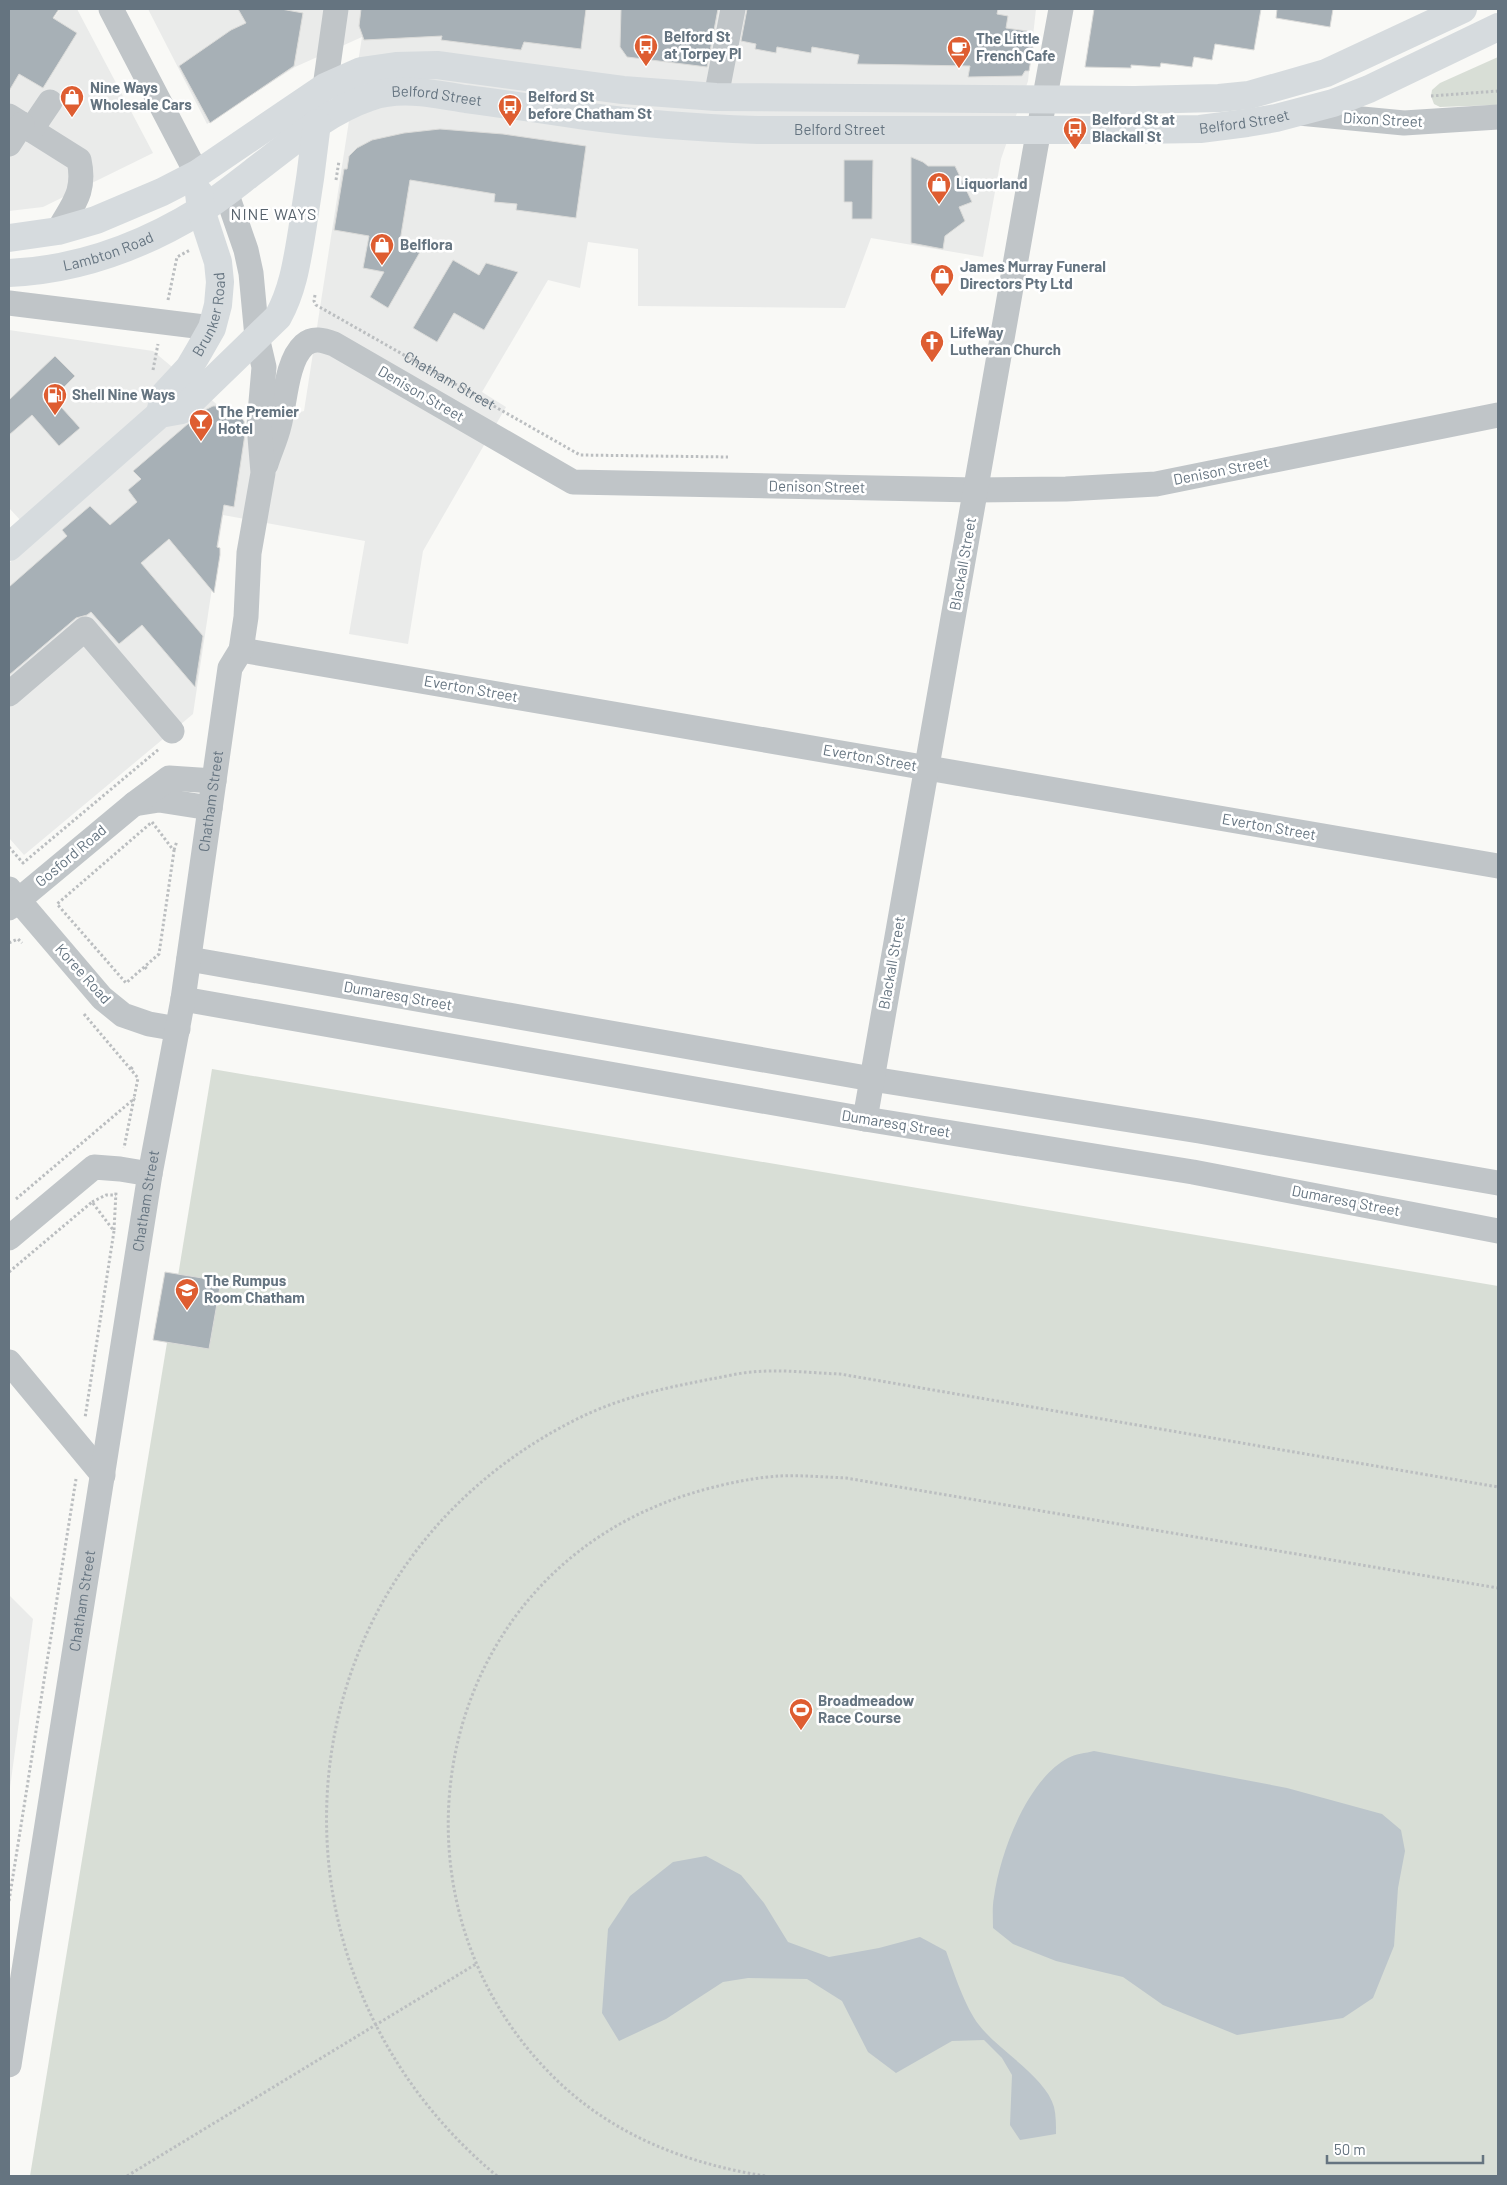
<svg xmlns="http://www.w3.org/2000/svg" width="1507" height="2185" font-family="Barlow,sans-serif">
<rect width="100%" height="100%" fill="#f9f9f6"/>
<g fill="#eaebea">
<polygon points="60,9 77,9 153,153 43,207 9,211 9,83 13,81"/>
<polygon points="148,9 1036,9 1028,81 1001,159 983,257 871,238 845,308 638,306 638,249 588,242 580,288 548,280 482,392 506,407 423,551 408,644 349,634 365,541 223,515 193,714 24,855 9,838 9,563 37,538 9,508 9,330 153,351 220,407 238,428 304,411 362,37 295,67 207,124"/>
<polygon points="9,1595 33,1619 9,1795"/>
</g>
<g fill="#d8ded6">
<polygon points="1498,57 1498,105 1440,107 1434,104 1431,96 1432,90 1440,83"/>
<polygon points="212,1069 1498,1286 1498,2176 30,2176"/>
</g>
<g fill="#bcc5cb">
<path d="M1094 1751 1287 1788 1382 1814 1401 1830 1405 1851 1398 1888 1394 1946 1373 1998 1343 2018 1237 2035 1163 2005 1123 1977 1056 1961 1013 1944 993 1928C993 1918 992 1907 994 1897 1000 1853 1027 1780 1068 1758 1075 1754 1086 1753 1094 1751Z"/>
<path d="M706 1856 741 1875 764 1903 788 1942 829 1957 879 1948 920 1937 946 1951C954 1973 965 2007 979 2025 999 2051 1046 2077 1054 2107 1056 2115 1056 2125 1056 2134L1020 2140 1010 2125 1012 2075 1002 2058 984 2040 952 2041 896 2073 868 2052 842 2001 807 1979 748 1978 723 1982 666 2019 619 2041 602 2013 608 1929 630 1896 673 1862Z"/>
</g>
<g fill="#a7b0b6" stroke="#dbdbd9">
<polygon points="9,9 59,9 53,18 77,33 43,88 19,74 9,91"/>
<polygon points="238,9 281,9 303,13 294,66 210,123 179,66 231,30 246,23"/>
<polygon points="361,9 586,9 581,49 524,42 521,50 441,40 442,36 364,40 359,26"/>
<polygon points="621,9 718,9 707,67 627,57 620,47"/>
<polygon points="747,9 998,9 997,14 1008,16 1006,28 1027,31 1024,45 1033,47 1029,71 1025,71 1022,76 968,77 970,66 857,64 859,55 812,47 811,53 777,47 776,53 755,49 756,44 741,41"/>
<polygon points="1094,9 1261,9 1254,50 1215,44 1212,60 1194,57 1192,67 1161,63 1160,67 1131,65 1131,68 1085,67"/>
<polygon points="1277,9 1333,9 1330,27 1276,18"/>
<polygon points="440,129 503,134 586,146 576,218 516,210 517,204 494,202 495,194 410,180 400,241 424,245 388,308 370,297 384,272 363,268 369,236 334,230 344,169 347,169 349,156 357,148 372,140 404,133"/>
<polygon points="911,157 923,162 928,166 955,166 972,202 959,207 965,221 945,236 943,249 911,243"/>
<polygon points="844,160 873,160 872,219 852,219 852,202 844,202"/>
<polygon points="453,260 479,275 486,263 518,272 484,330 454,313 437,342 413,328"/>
<polygon points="55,356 75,376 53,398 80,428 59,446 32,415 9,435 9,400"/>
<polygon points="213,406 226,406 234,409 244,421 245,434 234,507 224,505 217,547 220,548 220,555 214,593 169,539 141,563 203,636 195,687 142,625 119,644 91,612 87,615 76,618 9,675 9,587 67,536 62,530 90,506 110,525 137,502 128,490 141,479 133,471 203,411"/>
<polygon points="165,1272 221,1281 209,1349 153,1340"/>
</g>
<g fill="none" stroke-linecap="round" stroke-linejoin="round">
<g stroke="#bbbec0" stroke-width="3" stroke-dasharray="2.5 2.5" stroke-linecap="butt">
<polyline points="1431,96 1498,91"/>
<polyline points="336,180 339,161"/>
<path id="s1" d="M315 295 314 301 316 305 580 455 728 457"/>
<polyline points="168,300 177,257 190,250"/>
<polyline points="153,370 158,344"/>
<polygon points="152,822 174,851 159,954 126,983 57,904"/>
<polyline points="9,847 23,863 159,749"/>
<polyline points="174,850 177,841"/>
<polyline points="9,943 18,939 22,943"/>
<polyline points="145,967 148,971"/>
<polyline points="84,1014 138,1078 124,1148"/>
<polyline points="131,1069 134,1065"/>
<polyline points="16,1199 135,1098"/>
<polyline points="92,1202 106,1195 116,1195"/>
<polyline points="114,1230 116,1192"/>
<polyline points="9,1272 92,1202 114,1231 85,1418"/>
<polyline points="9,1901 76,1479"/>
<polyline points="127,2176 476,1964"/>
<path d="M497 2176C243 1965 276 1571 575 1420 618 1398 664 1388 711 1379 724 1377 738 1373 752 1372 780 1369 811 1373 840 1374L1498 1487"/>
<path d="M765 2176C690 2164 620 2138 563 2086 376 1914 423 1598 664 1503 696 1490 745 1478 779 1476 801 1475 824 1477 846 1478L1498 1588"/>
</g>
<g stroke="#c0c5c8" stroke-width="25">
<polyline points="111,9 197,174"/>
<polyline points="325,87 336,9"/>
<polyline points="716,97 733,9"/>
<polyline points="1299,113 1404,123 1498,117"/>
<path d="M9 116 79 160C86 192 73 204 58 231"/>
<polyline points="31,130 50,102"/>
<polyline points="9,144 22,124"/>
<polyline points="9,303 212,328"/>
<path d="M266 464C270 451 276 439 279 426 285 404 286 361 304 345 313 337 323 340 334 344L573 482 976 490 1066 489 1156 484 1498 415"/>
<polyline points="241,650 1498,866"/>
<polyline points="9,694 85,629 172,731"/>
<polyline points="134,804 159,800 210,808"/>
<polyline points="9,889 102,998 123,1015 149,1024 178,1029"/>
<polyline points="9,908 134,804 169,778 214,781"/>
<polyline points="189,959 872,1079 1199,1131 1498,1183"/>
<polyline points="183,999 865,1119 1193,1172 1498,1231"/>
<polyline points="865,1119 1035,151 1061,9"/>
<polyline points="9,1238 94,1167 120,1169 150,1174"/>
<polyline points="9,1362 103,1475"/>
<path id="s2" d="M9 2065 150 1174 183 999 230 668 241 650 246 617 249 553 263 473 259 425 264 367 257 337 251 273 246 250 226 192"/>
</g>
<g stroke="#d6dbde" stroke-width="28">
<polyline points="9,238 58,231 96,220 162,192 197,174 325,87 361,71 396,66 437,65 623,90 716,97 1135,100 1219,98 1249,95 1326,73 1463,9"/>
<path id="s3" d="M9 273C77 270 143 246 201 210 219 199 236 185 253 172 290 144 326 112 370 97 400 86 436 94 466 99 505 104 545 110 585 116 642 124 699 128 757 130H1135L1200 129 1247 123 1276 118 1333 103 1369 89 1498 27"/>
<path id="s4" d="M160 414 164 395 189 368 199 351 212 328 218 305 220 282 218 262 201 210 199 193"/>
<path d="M9 547 160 414 182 410 278 317C293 290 297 261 302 231 308 195 313 159 317 123"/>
</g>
</g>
<defs>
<g id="bus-pin" transform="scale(1.25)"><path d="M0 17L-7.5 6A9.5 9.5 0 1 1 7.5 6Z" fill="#de5d31" stroke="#fff"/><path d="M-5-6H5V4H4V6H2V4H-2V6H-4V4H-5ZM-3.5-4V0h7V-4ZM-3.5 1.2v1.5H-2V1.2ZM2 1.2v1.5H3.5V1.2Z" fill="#fff"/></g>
<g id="cafe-pin" transform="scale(1.25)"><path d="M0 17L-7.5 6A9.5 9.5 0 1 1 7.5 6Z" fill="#de5d31" stroke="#fff"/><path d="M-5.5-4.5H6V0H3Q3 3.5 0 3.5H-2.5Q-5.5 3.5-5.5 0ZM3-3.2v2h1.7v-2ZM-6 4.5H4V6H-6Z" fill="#fff"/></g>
<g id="shop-pin" transform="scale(1.25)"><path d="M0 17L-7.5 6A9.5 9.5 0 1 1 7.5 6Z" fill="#de5d31" stroke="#fff"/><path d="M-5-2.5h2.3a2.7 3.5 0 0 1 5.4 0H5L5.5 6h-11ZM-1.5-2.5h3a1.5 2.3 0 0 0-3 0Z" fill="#fff"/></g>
<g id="church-pin" transform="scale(1.25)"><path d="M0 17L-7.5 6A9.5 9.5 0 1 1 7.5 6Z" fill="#de5d31" stroke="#fff"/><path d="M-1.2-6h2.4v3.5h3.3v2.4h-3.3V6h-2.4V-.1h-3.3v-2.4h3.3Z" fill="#fff"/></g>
<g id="fuel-pin" transform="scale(1.25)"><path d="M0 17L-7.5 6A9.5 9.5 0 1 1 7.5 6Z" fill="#de5d31" stroke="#fff"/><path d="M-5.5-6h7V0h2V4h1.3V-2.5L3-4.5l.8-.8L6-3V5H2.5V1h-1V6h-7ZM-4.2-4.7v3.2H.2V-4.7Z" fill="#fff"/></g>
<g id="bar-pin" transform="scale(1.25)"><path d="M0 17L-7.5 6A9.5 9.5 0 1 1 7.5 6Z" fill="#de5d31" stroke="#fff"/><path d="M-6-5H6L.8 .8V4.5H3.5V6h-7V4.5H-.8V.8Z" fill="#fff"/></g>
<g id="school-pin" transform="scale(1.25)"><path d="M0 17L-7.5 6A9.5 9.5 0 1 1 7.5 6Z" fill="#de5d31" stroke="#fff"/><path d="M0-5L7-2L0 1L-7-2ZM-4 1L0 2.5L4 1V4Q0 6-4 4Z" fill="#fff"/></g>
<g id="stadium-pin" transform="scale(1.25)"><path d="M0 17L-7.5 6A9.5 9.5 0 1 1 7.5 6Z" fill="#de5d31" stroke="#fff"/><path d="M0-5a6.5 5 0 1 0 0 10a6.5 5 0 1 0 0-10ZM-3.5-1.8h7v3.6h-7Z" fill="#fff"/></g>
</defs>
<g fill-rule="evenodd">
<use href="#bus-pin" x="646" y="46"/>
<use href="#cafe-pin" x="959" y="48"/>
<use href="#shop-pin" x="72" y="97"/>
<use href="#bus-pin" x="510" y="106"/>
<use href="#bus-pin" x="1075" y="129"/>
<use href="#shop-pin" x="939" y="184"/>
<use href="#shop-pin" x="382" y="245"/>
<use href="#shop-pin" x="942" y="276"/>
<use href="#church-pin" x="932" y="342"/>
<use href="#fuel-pin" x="55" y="395"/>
<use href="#bar-pin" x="201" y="421"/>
<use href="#school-pin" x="187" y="1290"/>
<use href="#stadium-pin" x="801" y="1710"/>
</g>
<g text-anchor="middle" stroke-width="5" stroke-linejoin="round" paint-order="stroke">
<g font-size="15" font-weight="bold" fill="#657480" stroke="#fff" text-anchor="start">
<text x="664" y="42">Belford St<tspan x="664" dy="17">at Torpey Pl</tspan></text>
<text x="976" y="44">The Little<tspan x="976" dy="17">French Cafe</tspan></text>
<text x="90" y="93">Nine Ways<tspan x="90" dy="17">Wholesale Cars</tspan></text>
<text x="528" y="102">Belford St<tspan x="528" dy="17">before Chatham St</tspan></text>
<text x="1092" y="125">Belford St at<tspan x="1092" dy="17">Blackall St</tspan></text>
<text x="956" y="189">Liquorland</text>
<text x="400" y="250">Belflora</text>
<text x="960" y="272">James Murray Funeral<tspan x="960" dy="17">Directors Pty Ltd</tspan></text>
<text x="950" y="338">LifeWay<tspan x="950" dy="17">Lutheran Church</tspan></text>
<text x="72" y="400">Shell Nine Ways</text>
<text x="218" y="417">The Premier<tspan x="218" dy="17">Hotel</tspan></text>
<text x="204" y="1286">The Rumpus<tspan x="204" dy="17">Room Chatham</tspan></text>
<text x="818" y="1706">Broadmeadow<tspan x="818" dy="17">Race Course</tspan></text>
</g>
<g font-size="15" fill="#657480" stroke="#fff">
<text dy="5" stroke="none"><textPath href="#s3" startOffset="476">Belford Street</textPath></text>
<text transform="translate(1383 120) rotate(3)" y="5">Dixon Street</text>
<text dy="5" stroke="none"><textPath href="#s3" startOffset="1286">Belford Street</textPath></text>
<text dy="5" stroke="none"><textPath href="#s3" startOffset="881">Belford Street</textPath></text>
<text dy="5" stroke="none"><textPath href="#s3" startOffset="102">Lambton Road</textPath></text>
<text dy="5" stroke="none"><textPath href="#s4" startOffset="115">Brunker Road</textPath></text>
<text dy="5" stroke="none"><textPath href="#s1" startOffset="164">Chatham Street</textPath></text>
<text transform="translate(421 394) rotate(30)" y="5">Denison Street</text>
<text transform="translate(1221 471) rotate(-11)" y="5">Denison Street</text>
<text transform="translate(817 487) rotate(1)" y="5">Denison Street</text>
<text transform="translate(963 564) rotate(-80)" y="5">Blackall Street</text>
<text transform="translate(471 689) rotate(10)" y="5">Everton Street</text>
<text transform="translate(870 758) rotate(10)" y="5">Everton Street</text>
<text dy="5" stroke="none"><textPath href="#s2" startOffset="1280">Chatham Street</textPath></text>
<text transform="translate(1269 827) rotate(10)" y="5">Everton Street</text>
<text transform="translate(71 856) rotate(-40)" y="5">Gosford Road</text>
<text transform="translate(892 963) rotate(-80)" y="5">Blackall Street</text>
<text transform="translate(83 974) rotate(48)" y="5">Koree Road</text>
<text transform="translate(398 996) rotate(10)" y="5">Dumaresq Street</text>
<text transform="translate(896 1124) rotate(9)" y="5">Dumaresq Street</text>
<text dy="5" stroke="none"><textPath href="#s2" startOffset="875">Chatham Street</textPath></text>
<text transform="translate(1346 1201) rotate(11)" y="5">Dumaresq Street</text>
<text dy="5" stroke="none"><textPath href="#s2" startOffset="470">Chatham Street</textPath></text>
</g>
<g font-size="16" letter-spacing="1" fill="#57626c" stroke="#fff">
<text x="274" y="220">NINE WAYS</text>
</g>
</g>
<rect width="1507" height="2185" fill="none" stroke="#657480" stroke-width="20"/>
<path d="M1327 2155v8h156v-8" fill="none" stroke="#657480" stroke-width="2.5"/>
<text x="1334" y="2155" font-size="15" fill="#657480" stroke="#ffffff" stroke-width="4" paint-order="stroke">50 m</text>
</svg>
